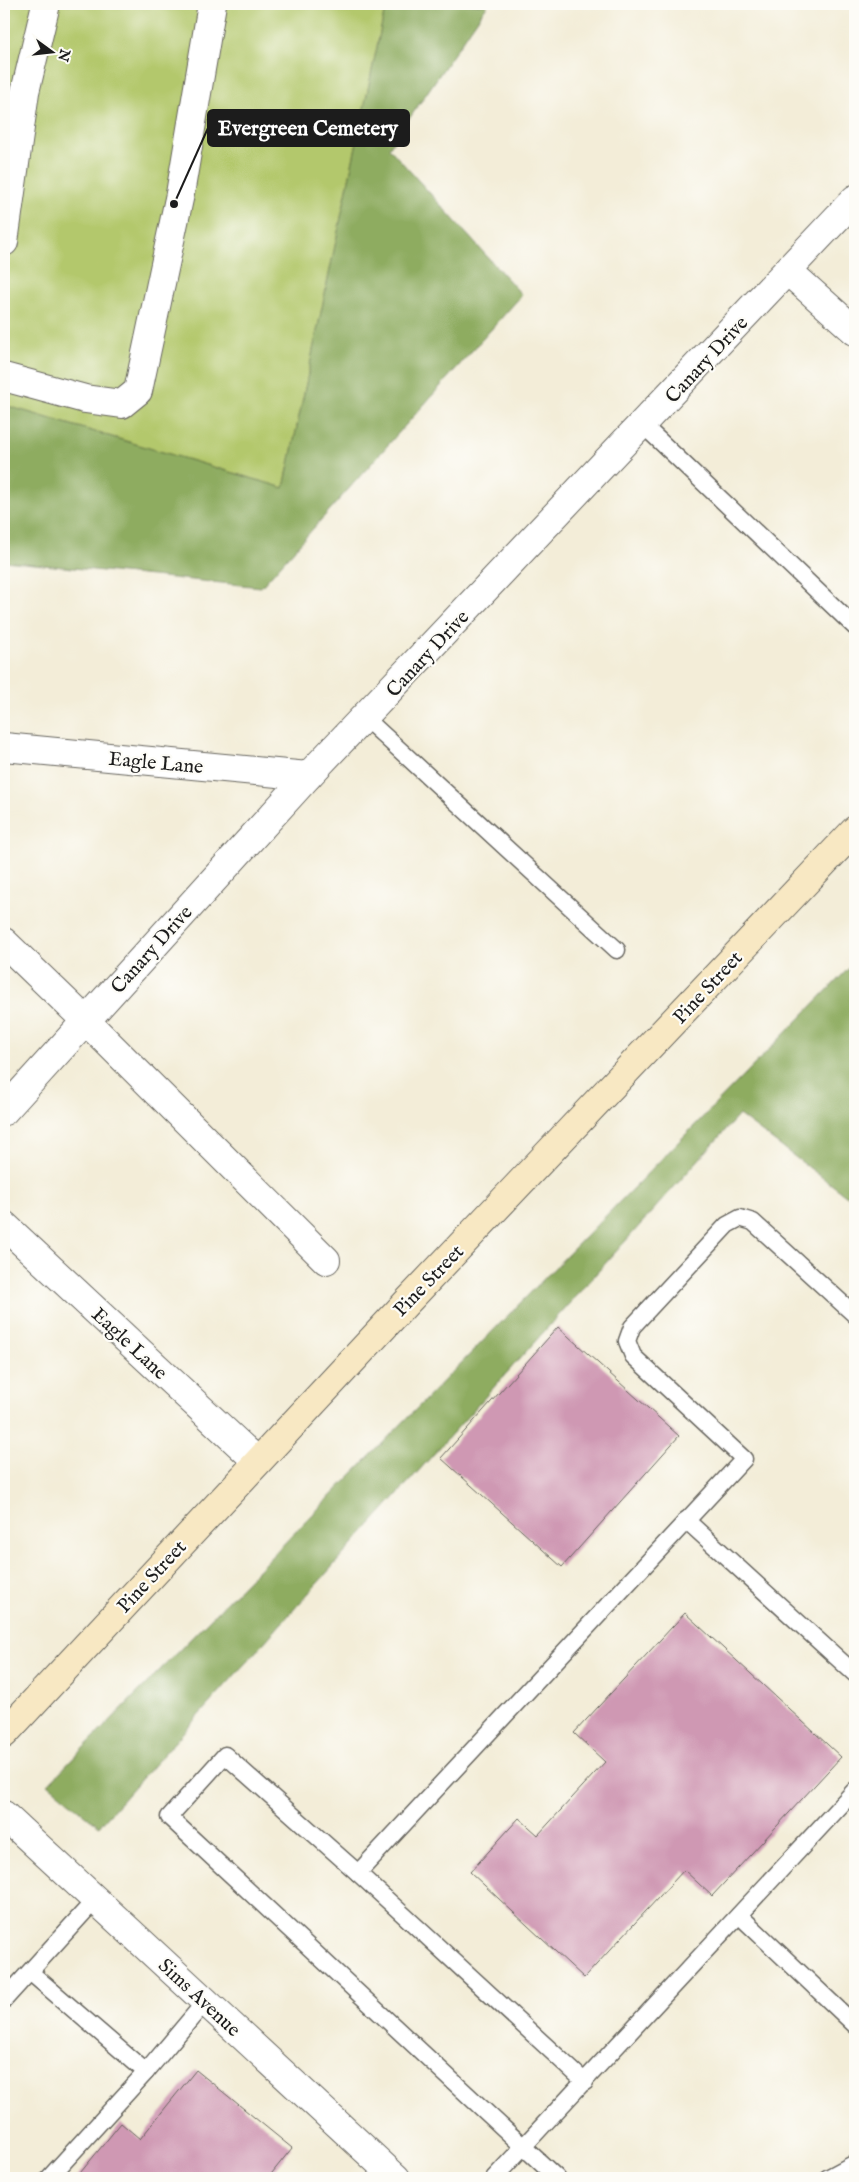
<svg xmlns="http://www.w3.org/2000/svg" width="859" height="2182" font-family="'IM FELL English',serif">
<rect width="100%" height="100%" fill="#fdfcf7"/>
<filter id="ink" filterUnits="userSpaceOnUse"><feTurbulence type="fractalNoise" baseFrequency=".02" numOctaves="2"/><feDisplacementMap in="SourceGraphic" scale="10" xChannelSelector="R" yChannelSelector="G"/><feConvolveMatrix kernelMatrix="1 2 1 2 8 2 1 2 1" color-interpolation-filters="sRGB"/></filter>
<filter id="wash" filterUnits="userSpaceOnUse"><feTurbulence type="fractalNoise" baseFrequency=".0096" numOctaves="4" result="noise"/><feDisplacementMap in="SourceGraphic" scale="20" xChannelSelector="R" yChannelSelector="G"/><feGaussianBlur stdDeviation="1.12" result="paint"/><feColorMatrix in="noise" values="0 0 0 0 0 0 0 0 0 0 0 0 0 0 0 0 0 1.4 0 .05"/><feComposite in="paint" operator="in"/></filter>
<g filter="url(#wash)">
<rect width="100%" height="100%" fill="#f3edd8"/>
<polygon fill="#b3c86c" stroke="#687244" points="4,4 386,4 284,488 4,405"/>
<g fill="#8eac60" stroke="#55643e">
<polygon points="386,4 488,4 389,148 522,295 261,587 4,561 4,405 284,488"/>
<polygon points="855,962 855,1202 739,1115 99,1826 48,1784"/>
</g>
<g id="blocks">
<g fill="#cf98b3">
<polygon points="558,1327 679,1436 562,1567 441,1458"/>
<polygon points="685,1613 841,1757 712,1896 684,1870 584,1978 470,1872 519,1818 538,1835 605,1762 574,1733"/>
<polygon points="196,2070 292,2148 268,2178 76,2178 121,2123 140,2139"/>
</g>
</g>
</g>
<g filter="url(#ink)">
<use href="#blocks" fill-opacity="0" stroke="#67655e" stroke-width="1"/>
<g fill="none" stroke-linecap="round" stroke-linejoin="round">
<g stroke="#67655e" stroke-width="19">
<g id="lane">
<polyline points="643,425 855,627"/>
<polyline points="365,718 617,950"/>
<polyline points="686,1520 855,1674"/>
<polyline points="358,1873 744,1459 633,1356 627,1341 632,1327 727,1225 740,1218 753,1222 855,1315"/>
<polyline points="739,1915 855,2025"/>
<polyline points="30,1972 146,2072"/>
<polyline points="4,2000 95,1900"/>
<polyline points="49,2178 146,2072 205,2002"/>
<polyline points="494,2178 855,1790"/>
<polyline points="557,2178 169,1817 225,1755 358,1873 585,2082"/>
<polyline points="827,2178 855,2163"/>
</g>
</g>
<g stroke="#67655e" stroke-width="30">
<g id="street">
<polyline points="4,242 25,92 46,4"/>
<polyline points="788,271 855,331"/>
<polyline points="4,377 85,399 122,404 138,391 180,194 212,4"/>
<polyline points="4,747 308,776"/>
<polyline points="4,942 86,1021 326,1260"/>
<polyline points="4,1111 308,776 855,199"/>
<polyline points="4,1225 257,1461"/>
<polyline points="4,1815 396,2178"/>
</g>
</g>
<g stroke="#67655e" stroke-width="30">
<polyline id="secondary" points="4,1734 408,1301 855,830"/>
</g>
<use href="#lane" stroke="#fff" stroke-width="16"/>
<use href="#street" stroke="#fff" stroke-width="28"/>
<use href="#secondary" stroke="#f8e8c3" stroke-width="28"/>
</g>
</g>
<g text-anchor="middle" stroke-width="4.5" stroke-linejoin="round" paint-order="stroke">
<g font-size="20" fill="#1c1c1c" stroke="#fdfcf7">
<text transform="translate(706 359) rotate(-47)" y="7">Canary Drive</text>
<text transform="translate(427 653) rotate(-47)" y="7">Canary Drive</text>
<text transform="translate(156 762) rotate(5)" y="7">Eagle Lane</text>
<text transform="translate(151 949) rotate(-48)" y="7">Canary Drive</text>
<text transform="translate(707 987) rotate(-47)" y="7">Pine Street</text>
<text transform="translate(428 1280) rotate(-46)" y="7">Pine Street</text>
<text transform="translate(130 1343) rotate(43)" y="7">Eagle Lane</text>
<text transform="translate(151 1576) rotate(-47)" y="7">Pine Street</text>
<text transform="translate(200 1997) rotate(43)" y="7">Sims Avenue</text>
</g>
</g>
<path fill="none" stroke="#1c1c1c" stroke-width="2" d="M174 204L208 128"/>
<circle fill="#1c1c1c" stroke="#fdfcf7" stroke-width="2" cx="174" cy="204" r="5"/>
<rect fill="#1c1c1c" stroke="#1c1c1c" stroke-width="2" x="208" y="110" width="201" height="36" rx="5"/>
<g font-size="21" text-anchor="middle" font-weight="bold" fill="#fff">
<text x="308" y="135">Evergreen Cemetery</text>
</g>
<rect width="859" height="2182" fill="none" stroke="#fdfcf7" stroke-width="20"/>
<g transform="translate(52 52) rotate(105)" stroke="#fdfcf7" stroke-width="4" paint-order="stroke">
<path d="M0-4L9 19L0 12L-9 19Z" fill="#1c1c1c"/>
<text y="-8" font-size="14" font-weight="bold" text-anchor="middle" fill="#1c1c1c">N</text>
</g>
</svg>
